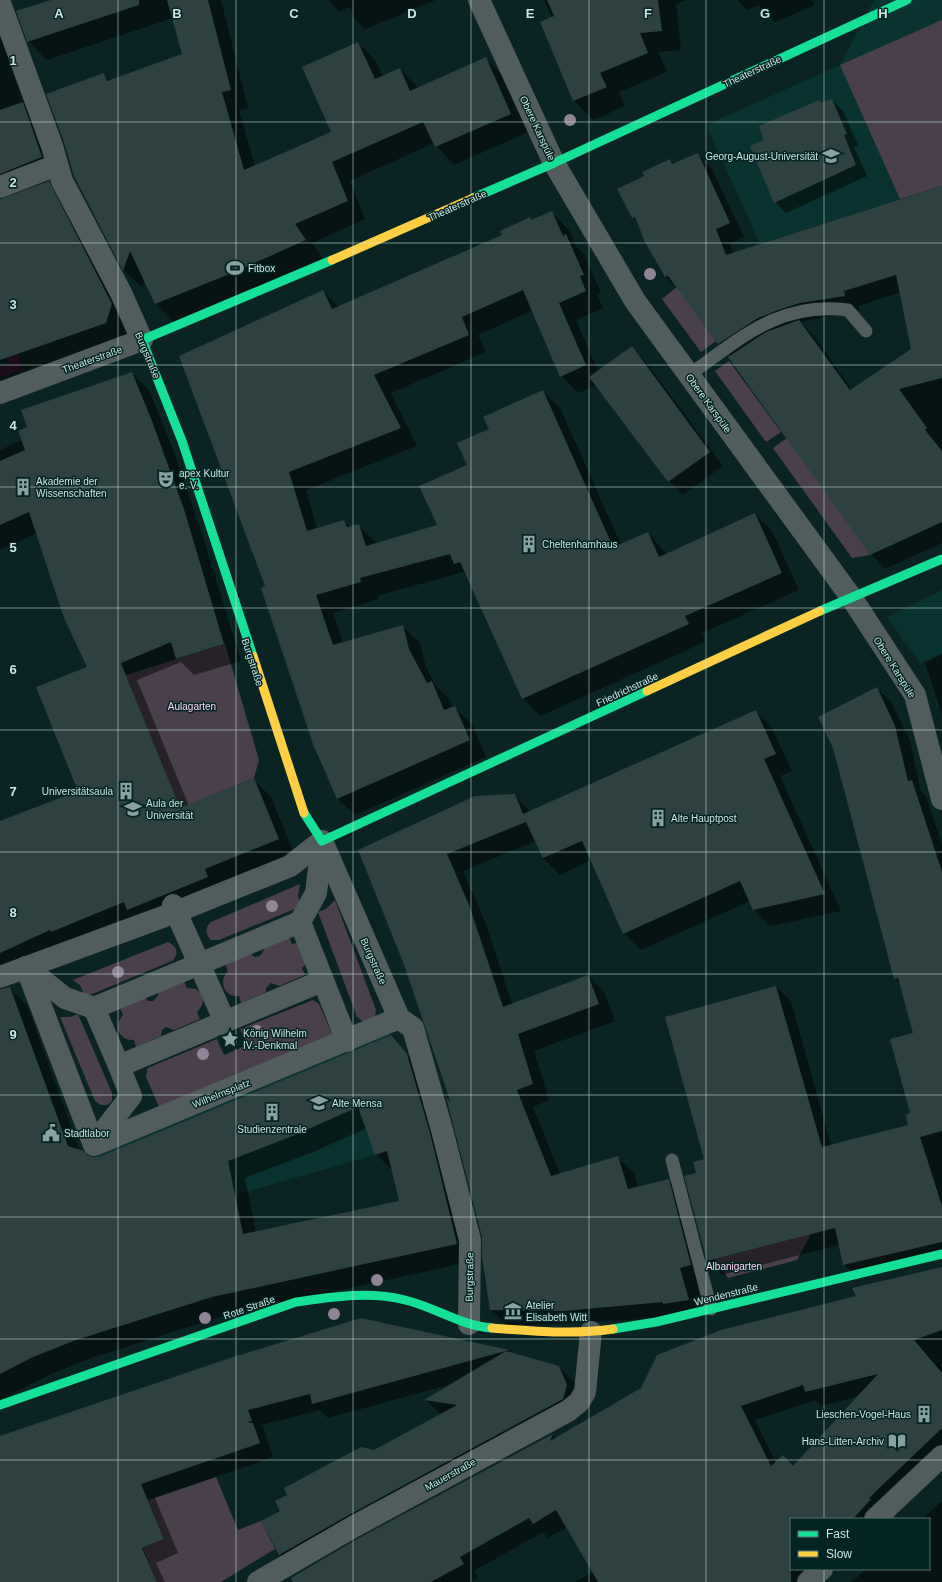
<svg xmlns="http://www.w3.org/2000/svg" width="942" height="1582" font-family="Arial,sans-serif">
<rect width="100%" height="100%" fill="#0a2423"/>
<g fill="#083330">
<polygon points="874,0 942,0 942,186 760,244 706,125 840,65"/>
<polygon points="942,590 942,653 920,663 887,617"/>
<polygon points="388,1032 391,1036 375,1155 235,1195 36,1202 68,1146 96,1155"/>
</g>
<g fill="#4a404c">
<polygon points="942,20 942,186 900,199 840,65"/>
<polygon points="677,287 716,341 701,352 662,299"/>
<polygon points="729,361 781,432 766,442 715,371"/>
<polygon points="798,430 870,555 852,558 773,448"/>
<polygon points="225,644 259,760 254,778 191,804 187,826 126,675"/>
<path d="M300 884 298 896 302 906 219 940H211C205 934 205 927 211 922Z"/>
<polygon points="335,900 376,1010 375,1017 364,1022 357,1017 318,912 326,909"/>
<path d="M289 937 292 944 297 943 307 963 302 968 305 975 279 986 271 983 266 988V992L241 1003 239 996C224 997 218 982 228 971L225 964 250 953 254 957 260 956 263 952 264 948Z"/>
<path d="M168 942C177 946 180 954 172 961L85 997 80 985 73 980Z"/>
<path d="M184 981 187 988 196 989C205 996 205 1004 197 1012L200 1019 174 1030 166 1027 162 1030 161 1036 136 1047 134 1040C119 1041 113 1026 123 1015L120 1008 145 997 148 1001H153L158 996V992Z"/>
<polygon points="313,1000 319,1004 333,1036 160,1109 146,1077 147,1069 150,1067 217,1039 224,1055 247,1045 240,1029"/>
<polygon points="78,1014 112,1093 112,1101 107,1105 101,1105 95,1101 60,1017 70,1017"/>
<polygon points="811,1234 797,1260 728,1278 712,1254 719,1258"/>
<polygon points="216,1477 238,1530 261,1521 275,1549 221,1582 157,1582 143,1548 164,1539 148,1500"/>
</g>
<g fill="#0007" fill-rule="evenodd">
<polygon points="54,0 221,0 248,108 239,110 255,166 332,133 358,43 376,61 383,77 400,69 418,88 486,59 504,77 528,132 454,165 434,143 350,181 365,219 312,243 323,258 174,322 156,304 145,280 142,288 124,270 75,176 104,74 110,81 183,55 173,18 47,60 28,41"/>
<polygon points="328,0 436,0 365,29 354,18 350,7 339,11"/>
<polygon points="544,0 686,0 676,4 681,50 658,52 667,72 619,92 625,106 594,120 574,101 541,23 552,18"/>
<polygon points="737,0 812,0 815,5 775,22 758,5 747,10"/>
<polygon points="0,28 21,68 12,71 26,107 60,176 14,194 8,198 49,183 67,201 130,323 124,341 0,385"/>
<polygon points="832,100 843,111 858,145 854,147 867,176 786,213 775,202 766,140 819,101 822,104"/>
<path d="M697 154 712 169 744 237 730 244 734 254 942 188V543L885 569 871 554 731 356 719 343 680 291 665 277 638 223 633 217 645 177 670 160 674 164ZM901 292 912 350 852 390 814 336 800 322 859 310V306Z"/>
<polygon points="551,212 569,230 576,246 583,253 601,292 597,294 603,308 576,320 598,371 631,347 645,361 723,466 683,495 669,481 597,385 578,393 561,376 533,310 478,335 486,352 391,393 417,446 306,490 317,529 344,521 350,527 359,526 377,543 438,526 468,465 490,430 542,391 560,408 621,545 648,533 667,555 755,514 772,531 799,590 702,633 705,642 540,716 523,698 467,576 463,572 377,596 378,599 333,613 343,643 402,626 420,643 426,667 436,686 449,699 453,708 454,707 472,724 486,757 355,815 337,798 266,587 323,292 339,307 503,236 530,219 532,221"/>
<path d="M131 373 149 390 169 439 200 527 241 661 194 675 181 662 137 680 189 806 254 780 271 797 295 856 4 988H9L27 1005 80 1151 93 1158H99L390 1036 424 1072 474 1261 230 1314 94 1357 51 1374 0 1400V823L80 791 88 667 37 533 0 550V450L22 440ZM367 1128 376 1154 393 1171 401 1202 256 1232 245 1178 313 1152Z"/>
<polygon points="942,654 942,715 925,663"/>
<polygon points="876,688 891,702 910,741 921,792 926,796 942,845 942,1259 858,1279 844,1264 839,1245 722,1275 708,1261 697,1173 706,1160 776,987 791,1001 831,1145 910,1126 912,1114 914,1034 901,985 895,979"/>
<polygon points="756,711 772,728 792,771 780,776 841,911 770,926 753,909 750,901 641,950 624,933 591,860 560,875 543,858 536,841 463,871 485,922 512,1004 588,976 604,992 615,1021 534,1051 549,1100 533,1107 560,1174 618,1158 635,1174 638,1188 668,1180 685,1197 707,1281 697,1284 705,1316 508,1326 491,1310 483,1237 453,1105 404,962 360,850 514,795 531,812"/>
<path d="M942 1268V1456L880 1519H791V1569H836L820 1582H575L593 1572 567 1527 548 1538 543 1532 474 1571 478 1578 471 1582H293L552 1435 556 1439 857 1297ZM859 1396 794 1467 776 1463 755 1420 815 1400 821 1406Z"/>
<polygon points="361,1320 509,1351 513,1354 559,1367 575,1383 582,1402 296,1571 280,1555 262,1522 281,1512 374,1451 441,1415 426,1400 452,1384 328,1418 320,1410 262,1425 266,1435 264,1436 267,1439 273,1457 155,1498 178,1553 156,1563 165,1582 0,1582 0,1437"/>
<polygon points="942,1501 942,1582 851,1582 866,1569 929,1569 929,1519 922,1519"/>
</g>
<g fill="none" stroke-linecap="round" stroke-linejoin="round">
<polyline stroke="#1c0c1d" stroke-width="10" points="0,372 16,366 13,356"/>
</g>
<g fill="#2d4240" fill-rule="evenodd">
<polygon points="51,0 139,0 139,5 27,42 16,11"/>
<polygon points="167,0 208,0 231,90 222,92 244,170 331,132 302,67 358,42 375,79 400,68 410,91 486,57 511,114 435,147 423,122 332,162 348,201 295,224 306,240 232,273 155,304 130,251 123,271 74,176 64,142 46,94 104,73 107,81 182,54"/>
<polygon points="547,0 658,0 662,31 640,33 648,53 600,73 607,87 573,101 540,22 554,16"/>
<polygon points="832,99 847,134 844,135 856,165 774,203 750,146 764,140 759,126 819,100 821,103"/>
<polygon points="23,102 42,157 0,174 0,110"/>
<polygon points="698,153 730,223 716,229 726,255 942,186 942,378 899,389 927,428 925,430 942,451 942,522 870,555 728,357 766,332 799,320 850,390 911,349 896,275 844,291 845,296 800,303 778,310 758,318 718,344 668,276 665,277 645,242 635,217 632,218 617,189 644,176 642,172 670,159 672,164"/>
<polygon points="49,181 112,304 106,323 0,360 0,199"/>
<polygon points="552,211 563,236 566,234 584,275 580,276 586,291 559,303 586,365 560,377 523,290 462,317 469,335 374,375 401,428 289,472 307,531 344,520 347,527 359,524 366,546 437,525 419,486 467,465 457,443 489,429 483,417 543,390 613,547 648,532 659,557 755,513 782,573 685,616 689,624 522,699 460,562 454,564 450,554 360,578 361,582 316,595 333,645 403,625 409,649 427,683 432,681 444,710 455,706 470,740 337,799 313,744 261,588 265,586 179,356 323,290 332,309 502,235 500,231 530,217 531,220"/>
<polygon points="632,346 710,452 668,482 589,377"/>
<polygon points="132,372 152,421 184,509 224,644 176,659 171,642 121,663 180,808 254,778 279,839 205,869 208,877 127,910 124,902 51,932 50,930 0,953 0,821 78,791 36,687 87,667 64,618 29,512 0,525 0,461 25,450 18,431 27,427 21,410"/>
<polygon points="877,687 895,726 908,781 912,780 942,872 942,1131 920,1137 942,1206 942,1242 843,1265 835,1228 707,1261 684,1176 696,1173 693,1162 704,1159 665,1017 776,986 822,1147 908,1125 906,1115 910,1113 890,1039 913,1033 898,978 894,979 833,748 818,717"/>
<polygon points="756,710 776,754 764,759 825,894 753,910 740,881 623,934 582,841 543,858 526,822 447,854 469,905 503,1007 588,975 599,1004 518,1034 533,1084 517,1090 551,1176 618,1156 628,1189 669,1179 691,1265 680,1268 689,1300 663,1304 663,1302 564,1311 490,1310 482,1257 482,1237 446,1097 451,1103 403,962 358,850 475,796 515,794 523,814"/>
<path d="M10 987 68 1146 84 1151 87 1155 93 1157H99L391 1035 407 1054 430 1133 457 1244 212 1297 76 1340 33 1357 0 1374V989ZM358 1107 375 1155 387 1151 399 1201 243 1234 228 1161 295 1135Z"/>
<path d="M942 1267V1330L914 1340 942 1373V1428L869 1498 871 1499 853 1519H791V1582H598L556 1510 533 1524 529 1518 460 1557 464 1564 431 1582H293L291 1578 359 1538 553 1434 550 1441 641 1388 657 1355 721 1330 856 1296 852 1288ZM878 1374 793 1466 783 1455 771 1466 741 1406 803 1385 805 1392Z"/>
<polygon points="361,1318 509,1350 312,1404 310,1394 248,1410 252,1421 247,1422 253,1423 260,1443 141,1484 164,1539 142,1548 157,1582 0,1582 0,1436 230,1358"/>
<polygon points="506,1351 559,1366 567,1385 563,1399 347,1516 279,1555 261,1521 280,1511 275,1501 287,1495 284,1488 361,1447 374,1450 457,1405 424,1400"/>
</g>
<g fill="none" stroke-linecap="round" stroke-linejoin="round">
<g stroke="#515d5c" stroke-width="13">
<path d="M689 375C741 338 780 301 848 310L866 331"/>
<polyline points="672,1160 711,1309"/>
</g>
<g stroke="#515d5c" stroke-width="22">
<polyline points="479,0 554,163 635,301 851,597 915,695 942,799"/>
<polyline points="0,3 52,146 62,181 121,293 142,340 0,393"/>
<polyline points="0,187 57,165"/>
<polyline points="322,841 399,1018 413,1028 442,1130 470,1240 469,1324"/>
<polyline points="322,843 316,893 300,922 347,1041"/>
<polyline points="173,905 225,1022"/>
<polyline points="300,922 94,1008 119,1066 322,981"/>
<polyline points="26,967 94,1145 399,1018"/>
<polyline points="26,967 65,998 94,1008"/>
<polyline points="0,977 176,912 290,866 322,841"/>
<polyline points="94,1144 131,1096 119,1066"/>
<polyline points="875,1519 942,1456"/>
<polyline points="258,1582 353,1527 568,1411 579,1402 585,1392 591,1332"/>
<polyline points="808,1582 822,1569"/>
</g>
<g stroke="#16e098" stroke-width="9">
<polyline points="473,198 554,163 907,0"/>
<polyline points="820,611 942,559"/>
<polyline points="253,656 182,441 142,340 332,260"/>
<polyline points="304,813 322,841 647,691"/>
<polyline points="613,1329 656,1322 942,1254"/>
<path d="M0 1405 296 1302C332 1297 369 1291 405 1300 435 1307 461 1326 492 1328"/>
</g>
<g stroke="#ffcf43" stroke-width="9">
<polyline points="332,260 473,198"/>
<polyline points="253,656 304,813"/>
<polyline points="647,691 820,611"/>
<path d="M492 1328C533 1331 572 1335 613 1329"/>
</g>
</g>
<g fill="#8f8597">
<circle cx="570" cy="120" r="6"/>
<circle cx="650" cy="274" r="6"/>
<circle cx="272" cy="906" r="6"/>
<circle cx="118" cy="972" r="6"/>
<circle cx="257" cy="1031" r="6"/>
<circle cx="203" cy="1054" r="6"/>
<circle cx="377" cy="1280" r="6"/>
<circle cx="334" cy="1314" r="6"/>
<circle cx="205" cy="1318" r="6"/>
</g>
<path fill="none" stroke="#cee5e2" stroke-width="1" stroke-opacity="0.55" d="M118 0V1582M236 0V1582M353 0V1582M471 0V1582M589 0V1582M706 0V1582M824 0V1519M0 122H942M0 243H942M0 365H942M0 487H942M0 608H942M0 730H942M0 852H942M0 974H942M0 1095H942M0 1217H942M0 1339H942M0 1460H942M824 1569V1582"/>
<defs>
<g id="university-bare" transform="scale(1.38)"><path d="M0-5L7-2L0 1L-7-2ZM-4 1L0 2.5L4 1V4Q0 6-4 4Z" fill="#89a19f" stroke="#022422" stroke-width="2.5" paint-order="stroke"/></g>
<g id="stadium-bare" transform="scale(1.38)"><path d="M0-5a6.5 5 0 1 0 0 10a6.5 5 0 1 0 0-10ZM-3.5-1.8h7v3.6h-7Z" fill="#89a19f" stroke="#022422" stroke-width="2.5" paint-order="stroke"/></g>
<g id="theatre-bare" transform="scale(1.38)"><path d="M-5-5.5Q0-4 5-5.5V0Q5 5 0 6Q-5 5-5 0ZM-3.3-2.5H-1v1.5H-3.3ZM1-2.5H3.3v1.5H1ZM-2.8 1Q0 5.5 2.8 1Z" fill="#89a19f" stroke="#022422" stroke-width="2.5" paint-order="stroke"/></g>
<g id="building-bare" transform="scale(1.38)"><path d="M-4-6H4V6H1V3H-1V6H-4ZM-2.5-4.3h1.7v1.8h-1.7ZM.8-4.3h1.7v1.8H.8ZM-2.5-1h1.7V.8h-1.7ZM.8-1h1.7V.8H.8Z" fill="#89a19f" stroke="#022422" stroke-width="2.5" paint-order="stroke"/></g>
<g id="sight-bare" transform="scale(1.38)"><path d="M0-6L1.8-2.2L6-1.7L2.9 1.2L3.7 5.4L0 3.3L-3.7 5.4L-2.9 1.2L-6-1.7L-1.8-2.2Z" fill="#89a19f" stroke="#022422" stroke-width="2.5" paint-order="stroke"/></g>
<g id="civic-bare" transform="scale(1.38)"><path d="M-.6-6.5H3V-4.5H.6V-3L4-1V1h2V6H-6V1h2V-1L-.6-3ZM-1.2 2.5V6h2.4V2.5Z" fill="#89a19f" stroke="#022422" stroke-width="2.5" paint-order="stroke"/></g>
<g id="museum-bare" transform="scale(1.38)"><path d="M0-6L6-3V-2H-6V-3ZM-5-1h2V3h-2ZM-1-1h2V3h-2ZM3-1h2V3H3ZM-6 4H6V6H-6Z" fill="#89a19f" stroke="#022422" stroke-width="2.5" paint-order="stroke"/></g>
<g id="library-bare" transform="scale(1.38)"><path d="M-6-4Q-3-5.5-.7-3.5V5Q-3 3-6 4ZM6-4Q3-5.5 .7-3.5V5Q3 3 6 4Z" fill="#89a19f" stroke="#022422" stroke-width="2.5" paint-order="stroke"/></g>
</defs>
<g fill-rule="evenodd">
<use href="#university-bare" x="831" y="156"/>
<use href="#stadium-bare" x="235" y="268"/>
<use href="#theatre-bare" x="166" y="479"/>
<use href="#building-bare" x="23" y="487"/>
<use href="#building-bare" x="529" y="544"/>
<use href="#building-bare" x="126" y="791"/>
<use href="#university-bare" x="133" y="809"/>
<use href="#building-bare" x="658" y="818"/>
<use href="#sight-bare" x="230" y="1039"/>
<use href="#university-bare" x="319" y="1103"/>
<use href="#building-bare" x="272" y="1112"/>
<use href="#civic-bare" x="51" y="1133"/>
<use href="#museum-bare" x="513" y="1311"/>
<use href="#building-bare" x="924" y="1414"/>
<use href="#library-bare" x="897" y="1441"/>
</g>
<g text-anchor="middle" stroke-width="3" stroke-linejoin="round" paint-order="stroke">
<g font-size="10" fill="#cee5e2" stroke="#022422">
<text transform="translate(752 71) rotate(-25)" y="4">Theaterstraße</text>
<text transform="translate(538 128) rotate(65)" y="4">Obere Karspüle</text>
<text transform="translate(457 205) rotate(-24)" y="4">Theaterstraße</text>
<text transform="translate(148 355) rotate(67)" y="4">Burgstraße</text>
<text transform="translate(92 359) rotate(-20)" y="4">Theaterstraße</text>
<text transform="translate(709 403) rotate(54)" y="4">Obere Karspüle</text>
<text transform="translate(253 662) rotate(72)" y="4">Burgstraße</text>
<text transform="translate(895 667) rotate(58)" y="4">Obere Karspüle</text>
<text transform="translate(627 689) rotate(-25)" y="4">Friedrichstraße</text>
<text transform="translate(374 961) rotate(66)" y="4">Burgstraße</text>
<text transform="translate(221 1093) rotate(-22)" y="4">Wilhelmsplatz</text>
<text transform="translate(469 1277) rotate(-89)" y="4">Burgstraße</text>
<text transform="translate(726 1294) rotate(-14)" y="4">Wendenstraße</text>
<text transform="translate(249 1307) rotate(-19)" y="4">Rote Straße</text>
<text transform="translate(450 1474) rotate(-29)" y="4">Mauerstraße</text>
</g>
<g font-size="10" fill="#cee5e2" stroke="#022422" text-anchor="start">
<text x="818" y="160" text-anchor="end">Georg-August-Universität</text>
<text x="248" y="272">Fitbox</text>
<text x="179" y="477">apex Kultur<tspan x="179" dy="12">e. V.</tspan></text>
<text x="36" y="485">Akademie der<tspan x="36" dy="12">Wissenschaften</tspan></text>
<text x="542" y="548">Cheltenhamhaus</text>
<text x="113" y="795" text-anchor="end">Universitätsaula</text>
<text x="146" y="807">Aula der<tspan x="146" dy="12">Universität</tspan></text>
<text x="671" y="822">Alte Hauptpost</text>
<text x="243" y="1037">König Wilhelm<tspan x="243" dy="12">IV.-Denkmal</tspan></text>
<text x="332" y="1107">Alte Mensa</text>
<text x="272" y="1133" text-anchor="middle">Studienzentrale</text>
<text x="64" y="1137">Stadtlabor</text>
<text x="526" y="1309">Atelier<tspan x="526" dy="12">Elisabeth Witt</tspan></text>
<text x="911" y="1418" text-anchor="end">Lieschen-Vogel-Haus</text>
<text x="884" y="1445" text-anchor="end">Hans-Litten-Archiv</text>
</g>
<g font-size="10" fill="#fbd4f6" stroke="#022422">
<text x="192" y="710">Aulagarten</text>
<text x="734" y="1270">Albanigarten</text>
</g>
</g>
<g font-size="13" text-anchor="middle" font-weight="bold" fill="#cee5e2" stroke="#022422" stroke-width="3" stroke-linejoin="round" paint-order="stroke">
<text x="59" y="18">A</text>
<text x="177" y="18">B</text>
<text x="294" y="18">C</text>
<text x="412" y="18">D</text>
<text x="530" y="18">E</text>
<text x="648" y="18">F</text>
<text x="765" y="18">G</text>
<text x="883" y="18">H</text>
<text x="13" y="65">1</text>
<text x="13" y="187">2</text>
<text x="13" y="309">3</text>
<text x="13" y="430">4</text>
<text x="13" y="552">5</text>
<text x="13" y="674">6</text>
<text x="13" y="796">7</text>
<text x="13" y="917">8</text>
<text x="13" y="1039">9</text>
</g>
<rect x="790" y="1518" width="140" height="52" fill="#022422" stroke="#54716f"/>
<rect x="798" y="1531" width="20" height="6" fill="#16e098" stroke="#54716f"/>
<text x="826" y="1538" font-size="12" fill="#cee5e2">Fast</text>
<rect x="798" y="1551" width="20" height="6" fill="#ffcf43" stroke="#54716f"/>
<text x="826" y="1558" font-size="12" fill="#cee5e2">Slow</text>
</svg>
